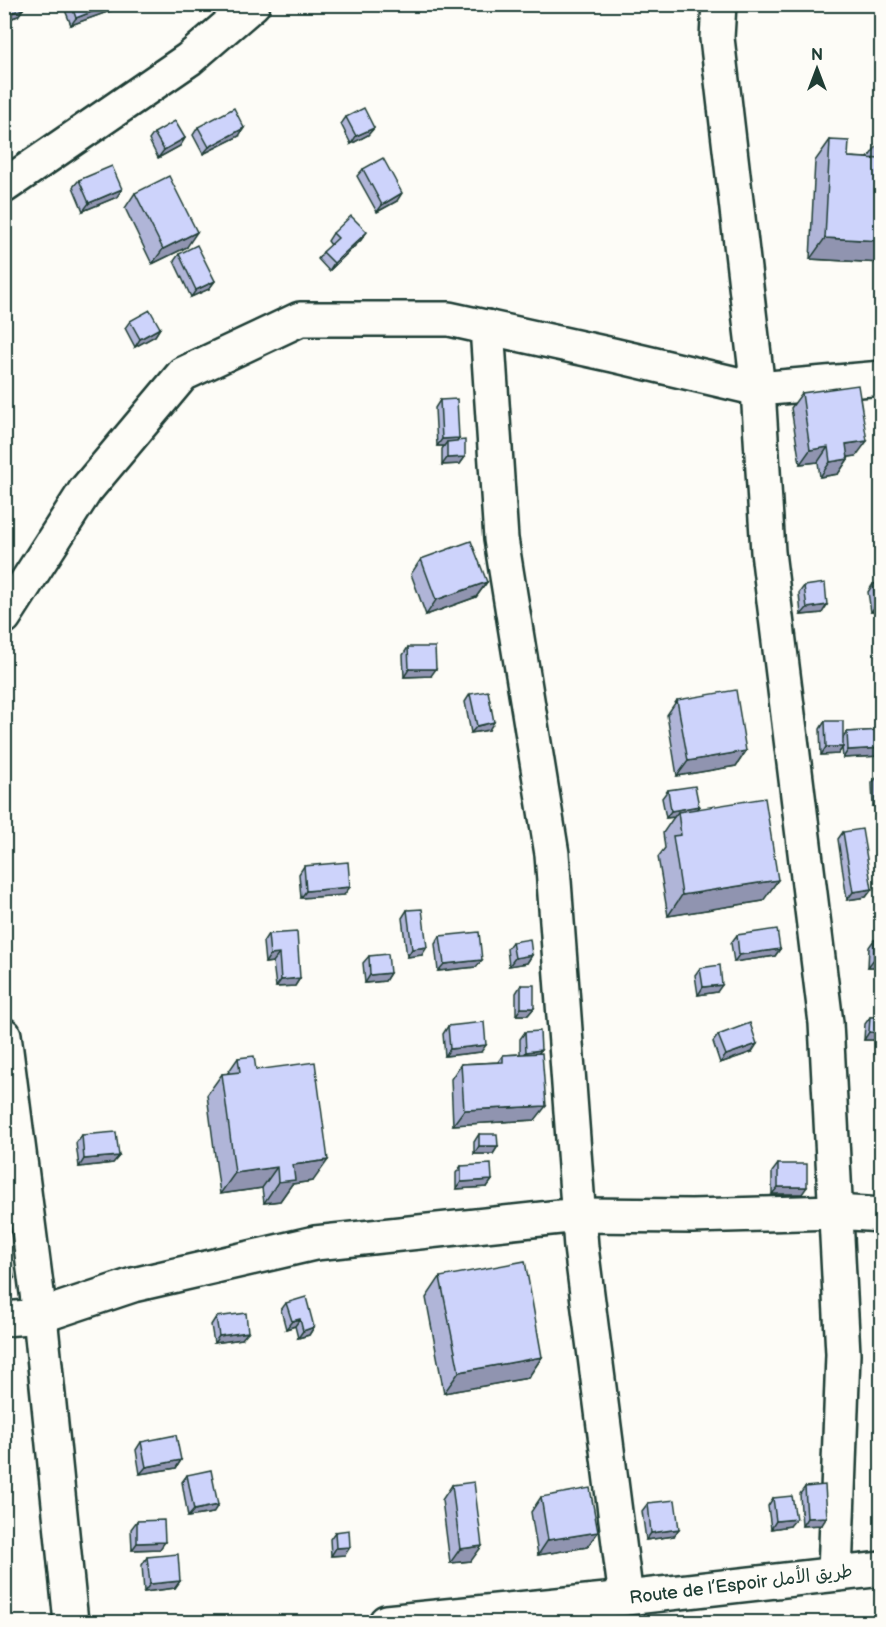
<svg xmlns="http://www.w3.org/2000/svg" width="886" height="1627" font-family="'Balsamiq Sans','Playpen Sans Arabic',sans-serif">
<rect width="100%" height="100%" fill="#fdfcf7"/>
<filter id="ink" filterUnits="userSpaceOnUse"><feTurbulence type="fractalNoise" baseFrequency=".0167" numOctaves="2"/><feDisplacementMap in="SourceGraphic" scale="12" xChannelSelector="R" yChannelSelector="G"/><feConvolveMatrix kernelMatrix="1 2 1 2 8 2 1 2 1" color-interpolation-filters="sRGB"/></filter>
<g filter="url(#ink)">
<g fill="none" stroke-linecap="round" stroke-linejoin="round">
<g stroke="#1f3d34" stroke-width="38">
<g id="minor">
<polyline points="719,4 717,38 758,389 768,552 826,1023 843,1354 835,1574"/>
<polyline points="4,186 189,59 253,4"/>
<polyline points="487,327 501,539 552,854 581,1247 626,1598"/>
<polyline points="4,617 85,491 183,374 300,319 449,319 613,355 758,389 882,378"/>
<polyline points="4,1035 40,1316 71,1622"/>
<polyline points="4,1319 40,1316 133,1285 315,1243 579,1215 692,1216 836,1212 882,1215"/>
</g>
</g>
<g stroke="#1f3d34" stroke-width="38">
<polyline id="highway" points="386,1622 626,1598 882,1569"/>
</g>
<use href="#minor" stroke="#fdfcf7" stroke-width="33"/>
<use href="#highway" stroke="#fdfcf7" stroke-width="33"/>
</g>
<g fill="#b0b5d8" stroke="#1f3d34" stroke-width="1.5">
<polygon points="6,4 22,4 23,9 18,16 6,20 4,16 4,7"/>
<polygon points="69,4 117,4 113,10 71,25 65,10"/>
<polygon points="346,117 374,128 368,135 351,144 341,124"/>
<polygon points="198,127 239,136 203,154 193,135"/>
<polygon points="154,133 185,138 180,146 158,158 149,140"/>
<polygon points="882,139 882,263 810,259 815,161 830,140 848,157 868,158"/>
<polygon points="363,169 397,201 377,212 357,176"/>
<polygon points="79,180 117,197 83,211 73,187"/>
<polygon points="135,193 187,247 152,264 125,208"/>
<polygon points="333,233 361,240 329,271 318,259 323,252 331,245 328,241"/>
<polygon points="179,254 215,281 209,289 191,297 174,261"/>
<polygon points="130,321 160,328 155,336 135,347 125,328"/>
<polygon points="802,393 856,456 848,457 848,459 838,474 820,477 818,462 800,464 791,408"/>
<polygon points="440,400 459,438 457,441 465,457 460,464 442,465 442,449 444,446 437,446 435,408"/>
<polygon points="882,481 882,503 879,485"/>
<polygon points="421,559 487,582 476,597 426,615 411,574"/>
<polygon points="882,583 882,611 871,612 868,592 873,584"/>
<polygon points="804,586 822,613 801,615 799,593"/>
<polygon points="408,647 431,676 404,677 403,655"/>
<polygon points="470,694 489,730 471,733 465,702"/>
<polygon points="677,700 746,751 736,766 677,776 667,715"/>
<polygon points="825,721 843,738 847,732 882,730 882,754 880,756 843,758 842,748 838,754 821,755 820,729"/>
<polygon points="878,776 882,806 873,806 872,783"/>
<polygon points="668,790 699,806 697,809 763,901 668,916 658,857 665,848 663,833 674,817 666,818 662,798"/>
<polygon points="843,832 872,889 866,897 847,900 838,839"/>
<polygon points="304,866 344,895 301,898 299,874"/>
<polygon points="407,910 422,955 407,957 402,918"/>
<polygon points="268,934 300,978 295,986 276,987 273,962 265,963 263,942"/>
<polygon points="737,935 780,949 775,956 734,962 731,943"/>
<polygon points="440,936 476,967 438,971 435,944"/>
<polygon points="874,940 882,940 882,967 868,967 869,947"/>
<polygon points="512,942 532,955 527,963 509,966 507,949"/>
<polygon points="369,956 390,973 385,981 365,983 363,963"/>
<polygon points="700,968 717,992 698,995 695,975"/>
<polygon points="521,985 534,1008 528,1015 516,1015 516,993"/>
<polygon points="870,1017 882,1017 882,1040 864,1040 865,1024"/>
<polygon points="448,1026 481,1052 445,1056 443,1034"/>
<polygon points="525,1032 539,1053 535,1120 453,1125 451,1079 461,1064 498,1062 503,1055 520,1054 520,1039"/>
<polygon points="718,1035 752,1052 720,1063 713,1042"/>
<polygon points="238,1058 256,1070 313,1181 292,1184 280,1201 264,1203 262,1188 220,1194 207,1095 222,1074 227,1074"/>
<polygon points="479,1134 498,1146 493,1154 474,1154 474,1142"/>
<polygon points="82,1135 119,1156 113,1163 79,1167 76,1143"/>
<polygon points="778,1164 802,1194 772,1194 772,1172"/>
<polygon points="461,1166 492,1180 487,1187 456,1189 456,1173"/>
<polygon points="440,1277 542,1357 528,1378 444,1393 426,1298"/>
<polygon points="286,1303 314,1327 309,1335 298,1338 295,1326 286,1329 281,1310"/>
<polygon points="216,1317 242,1339 214,1343 211,1325"/>
<polygon points="141,1442 181,1460 176,1468 140,1474 136,1450"/>
<polygon points="187,1475 213,1513 188,1517 182,1482"/>
<polygon points="452,1485 471,1561 450,1563 442,1500"/>
<polygon points="805,1487 822,1525 802,1526 800,1494"/>
<polygon points="541,1497 598,1532 587,1547 538,1555 531,1512"/>
<polygon points="773,1498 790,1526 771,1529 768,1506"/>
<polygon points="648,1503 674,1536 646,1540 642,1511"/>
<polygon points="137,1521 160,1549 132,1550 131,1529"/>
<polygon points="335,1532 345,1555 331,1556 330,1539"/>
<polygon points="147,1557 180,1581 175,1588 144,1592 142,1565"/>
</g>
<g fill="#9094b0" stroke="#1f3d34" stroke-width="1.5">
<polygon points="112,4 117,4 113,10 71,25 76,18"/>
<polygon points="23,9 18,16 6,20 11,13"/>
<polygon points="244,128 239,136 203,154 209,147"/>
<polygon points="374,128 368,135 351,144 356,136"/>
<polygon points="185,138 180,146 158,158 164,150"/>
<polygon points="122,189 117,197 83,211 89,203"/>
<polygon points="402,193 397,201 377,212 382,205"/>
<polygon points="197,232 187,247 152,264 163,249"/>
<polygon points="367,232 361,240 329,271 334,263"/>
<polygon points="825,238 882,241 882,263 810,259"/>
<polygon points="215,281 209,289 191,297 196,290"/>
<polygon points="160,328 155,336 135,347 140,339"/>
<polygon points="459,438 453,446 447,442 444,446 437,446 442,439"/>
<polygon points="867,441 856,456 836,459 846,444"/>
<polygon points="828,447 818,462 800,464 810,450"/>
<polygon points="465,457 460,464 442,465 447,458"/>
<polygon points="848,459 838,474 820,477 830,462"/>
<polygon points="487,582 476,597 426,615 436,600"/>
<polygon points="882,604 882,611 871,612 876,605"/>
<polygon points="827,605 822,613 801,615 807,608"/>
<polygon points="409,669 436,669 431,676 404,677"/>
<polygon points="494,722 489,730 471,733 477,726"/>
<polygon points="826,747 843,747 838,754 821,755"/>
<polygon points="882,748 882,754 880,756 843,758 848,750"/>
<polygon points="746,751 736,766 677,776 688,761"/>
<polygon points="879,799 882,799 882,806 873,806"/>
<polygon points="699,806 693,814 678,812 674,817 666,818 671,811"/>
<polygon points="778,880 763,901 668,916 682,895"/>
<polygon points="350,887 344,895 301,898 306,891"/>
<polygon points="872,889 866,897 847,900 853,892"/>
<polygon points="427,947 422,955 407,957 412,949"/>
<polygon points="780,949 775,956 734,962 739,955"/>
<polygon points="279,954 273,962 265,963 270,955"/>
<polygon points="532,955 527,963 509,966 515,958"/>
<polygon points="874,959 882,960 882,967 868,967"/>
<polygon points="482,960 476,967 438,971 444,964"/>
<polygon points="390,973 385,981 365,983 370,975"/>
<polygon points="300,978 295,986 276,987 281,980"/>
<polygon points="722,985 717,992 698,995 703,987"/>
<polygon points="521,1008 534,1008 528,1015 516,1015"/>
<polygon points="869,1032 882,1033 882,1040 864,1040"/>
<polygon points="757,1044 752,1052 720,1063 726,1055"/>
<polygon points="486,1045 481,1052 445,1056 450,1049"/>
<polygon points="541,1050 535,1058 521,1059 526,1052"/>
<polygon points="546,1106 535,1120 453,1125 464,1110"/>
<polygon points="479,1146 498,1146 493,1154 474,1154"/>
<polygon points="119,1156 113,1163 79,1167 84,1159"/>
<polygon points="328,1160 313,1181 292,1184 280,1201 264,1203 278,1182 293,1165"/>
<polygon points="277,1167 262,1188 220,1194 235,1173"/>
<polygon points="492,1180 487,1187 456,1189 461,1182"/>
<polygon points="778,1187 807,1187 802,1194 772,1194"/>
<polygon points="14,1278 9,1285 4,1286 4,1279"/>
<polygon points="300,1319 295,1326 286,1329 292,1321"/>
<polygon points="314,1327 309,1335 298,1338 303,1331"/>
<polygon points="248,1332 242,1339 214,1343 219,1336"/>
<polygon points="542,1357 528,1378 444,1393 459,1372"/>
<polygon points="181,1460 176,1468 140,1474 146,1467"/>
<polygon points="218,1505 213,1513 188,1517 194,1510"/>
<polygon points="827,1517 822,1525 802,1526 807,1518"/>
<polygon points="796,1519 790,1526 771,1529 776,1521"/>
<polygon points="679,1529 674,1536 646,1540 651,1533"/>
<polygon points="598,1532 587,1547 538,1555 548,1540"/>
<polygon points="165,1542 160,1549 132,1550 137,1543"/>
<polygon points="482,1546 471,1561 450,1563 460,1549"/>
<polygon points="350,1547 345,1555 331,1556 336,1548"/>
<polygon points="180,1581 175,1588 144,1592 150,1584"/>
</g>
<g fill="#cdd3fb" stroke="#1f3d34" stroke-width="1.5">
<polygon points="9,4 22,4 23,9 11,13"/>
<polygon points="71,4 112,4 76,18"/>
<polygon points="234,108 244,128 209,147 198,127"/>
<polygon points="364,108 374,128 356,136 346,117"/>
<polygon points="175,121 185,138 164,150 154,133"/>
<polygon points="830,140 849,141 848,157 880,159 882,140 882,241 825,238"/>
<polygon points="383,158 402,193 382,205 363,169"/>
<polygon points="112,166 122,189 89,203 79,180"/>
<polygon points="169,176 197,232 163,249 135,193"/>
<polygon points="351,216 367,232 334,263 323,252 338,238 333,233"/>
<polygon points="197,245 215,281 196,290 179,254"/>
<polygon points="150,310 160,328 140,339 130,321"/>
<polygon points="858,385 867,441 846,444 848,459 830,462 828,447 810,450 802,393"/>
<polygon points="457,399 459,438 442,439 440,400"/>
<polygon points="465,440 465,457 447,458 447,442"/>
<polygon points="471,541 487,582 436,600 421,559"/>
<polygon points="825,583 827,605 807,608 804,586"/>
<polygon points="882,583 882,604 876,605 873,584"/>
<polygon points="408,647 435,647 436,669 409,669"/>
<polygon points="736,690 746,751 688,761 677,700"/>
<polygon points="488,691 494,722 477,726 470,694"/>
<polygon points="825,721 843,721 843,747 826,747"/>
<polygon points="882,730 882,748 848,750 847,732"/>
<polygon points="878,776 882,776 882,799 879,799"/>
<polygon points="695,786 699,806 671,811 668,790"/>
<polygon points="765,798 778,880 682,895 673,836 681,835 678,812"/>
<polygon points="862,829 872,889 853,892 843,832"/>
<polygon points="348,862 350,887 306,891 304,866"/>
<polygon points="422,909 427,947 412,949 407,910"/>
<polygon points="777,929 780,949 739,955 737,935"/>
<polygon points="297,932 300,978 281,980 279,954 270,955 268,934"/>
<polygon points="479,932 482,960 444,964 440,936"/>
<polygon points="530,939 532,955 515,958 512,942"/>
<polygon points="874,940 882,940 882,960 874,959"/>
<polygon points="388,954 390,973 370,975 369,956"/>
<polygon points="720,965 722,985 703,987 700,968"/>
<rect x="521" y="985" width="13" height="23"/>
<polygon points="870,1017 882,1017 882,1033 869,1032"/>
<polygon points="484,1022 486,1045 450,1049 448,1026"/>
<polygon points="750,1023 757,1044 726,1055 718,1035"/>
<polygon points="540,1031 541,1050 526,1052 525,1032"/>
<polygon points="542,1053 546,1106 464,1110 461,1064 503,1062 503,1055"/>
<polygon points="254,1056 256,1070 315,1062 328,1160 293,1165 295,1180 278,1182 277,1167 235,1173 222,1074 240,1072 238,1058"/>
<polygon points="116,1132 119,1156 84,1159 82,1135"/>
<polygon points="479,1134 497,1134 498,1146 479,1146"/>
<polygon points="491,1164 492,1180 461,1182 461,1166"/>
<rect x="778" y="1164" width="29" height="23"/>
<polygon points="9,1247 14,1278 4,1279 4,1248"/>
<polygon points="525,1261 542,1357 459,1372 440,1277"/>
<polygon points="306,1297 314,1327 303,1331 300,1319 292,1321 286,1303"/>
<polygon points="246,1313 248,1332 219,1336 216,1317"/>
<polygon points="176,1435 181,1460 146,1467 141,1442"/>
<polygon points="211,1470 218,1505 194,1510 187,1475"/>
<polygon points="474,1482 482,1546 460,1549 452,1485"/>
<polygon points="825,1485 827,1517 807,1518 805,1487"/>
<polygon points="590,1488 598,1532 548,1540 541,1497"/>
<polygon points="792,1496 796,1519 776,1521 773,1498"/>
<polygon points="675,1500 679,1529 651,1533 648,1503"/>
<polygon points="164,1520 165,1542 137,1543 137,1521"/>
<polygon points="349,1530 350,1547 336,1548 335,1532"/>
<polygon points="178,1554 180,1581 150,1584 147,1557"/>
</g>
</g>
<g text-anchor="middle" stroke-width="4.5" stroke-linejoin="round" paint-order="stroke">
<g font-size="18" fill="#1f3d34" stroke="#fdfcf7">
<text transform="translate(741 1584) rotate(-7)" y="6">Route de l’Espoir طريق الأمل</text>
</g>
</g>
<rect width="886" height="1627" fill="none" stroke="#fdfcf7" stroke-width="24"/>
<rect x="12" y="12" width="862" height="1603" fill="none" stroke="#1f3d34" stroke-width="2" filter="url(#ink)"/>
<g transform="translate(817 69)" stroke="#fdfcf7" stroke-width="4.5" paint-order="stroke">
<path d="M0-4.5L10 22L0 15L-10 22Z" fill="#1f3d34"/>
<text y="-9" font-size="16" font-weight="bold" text-anchor="middle" fill="#1f3d34">N</text>
</g>
</svg>
